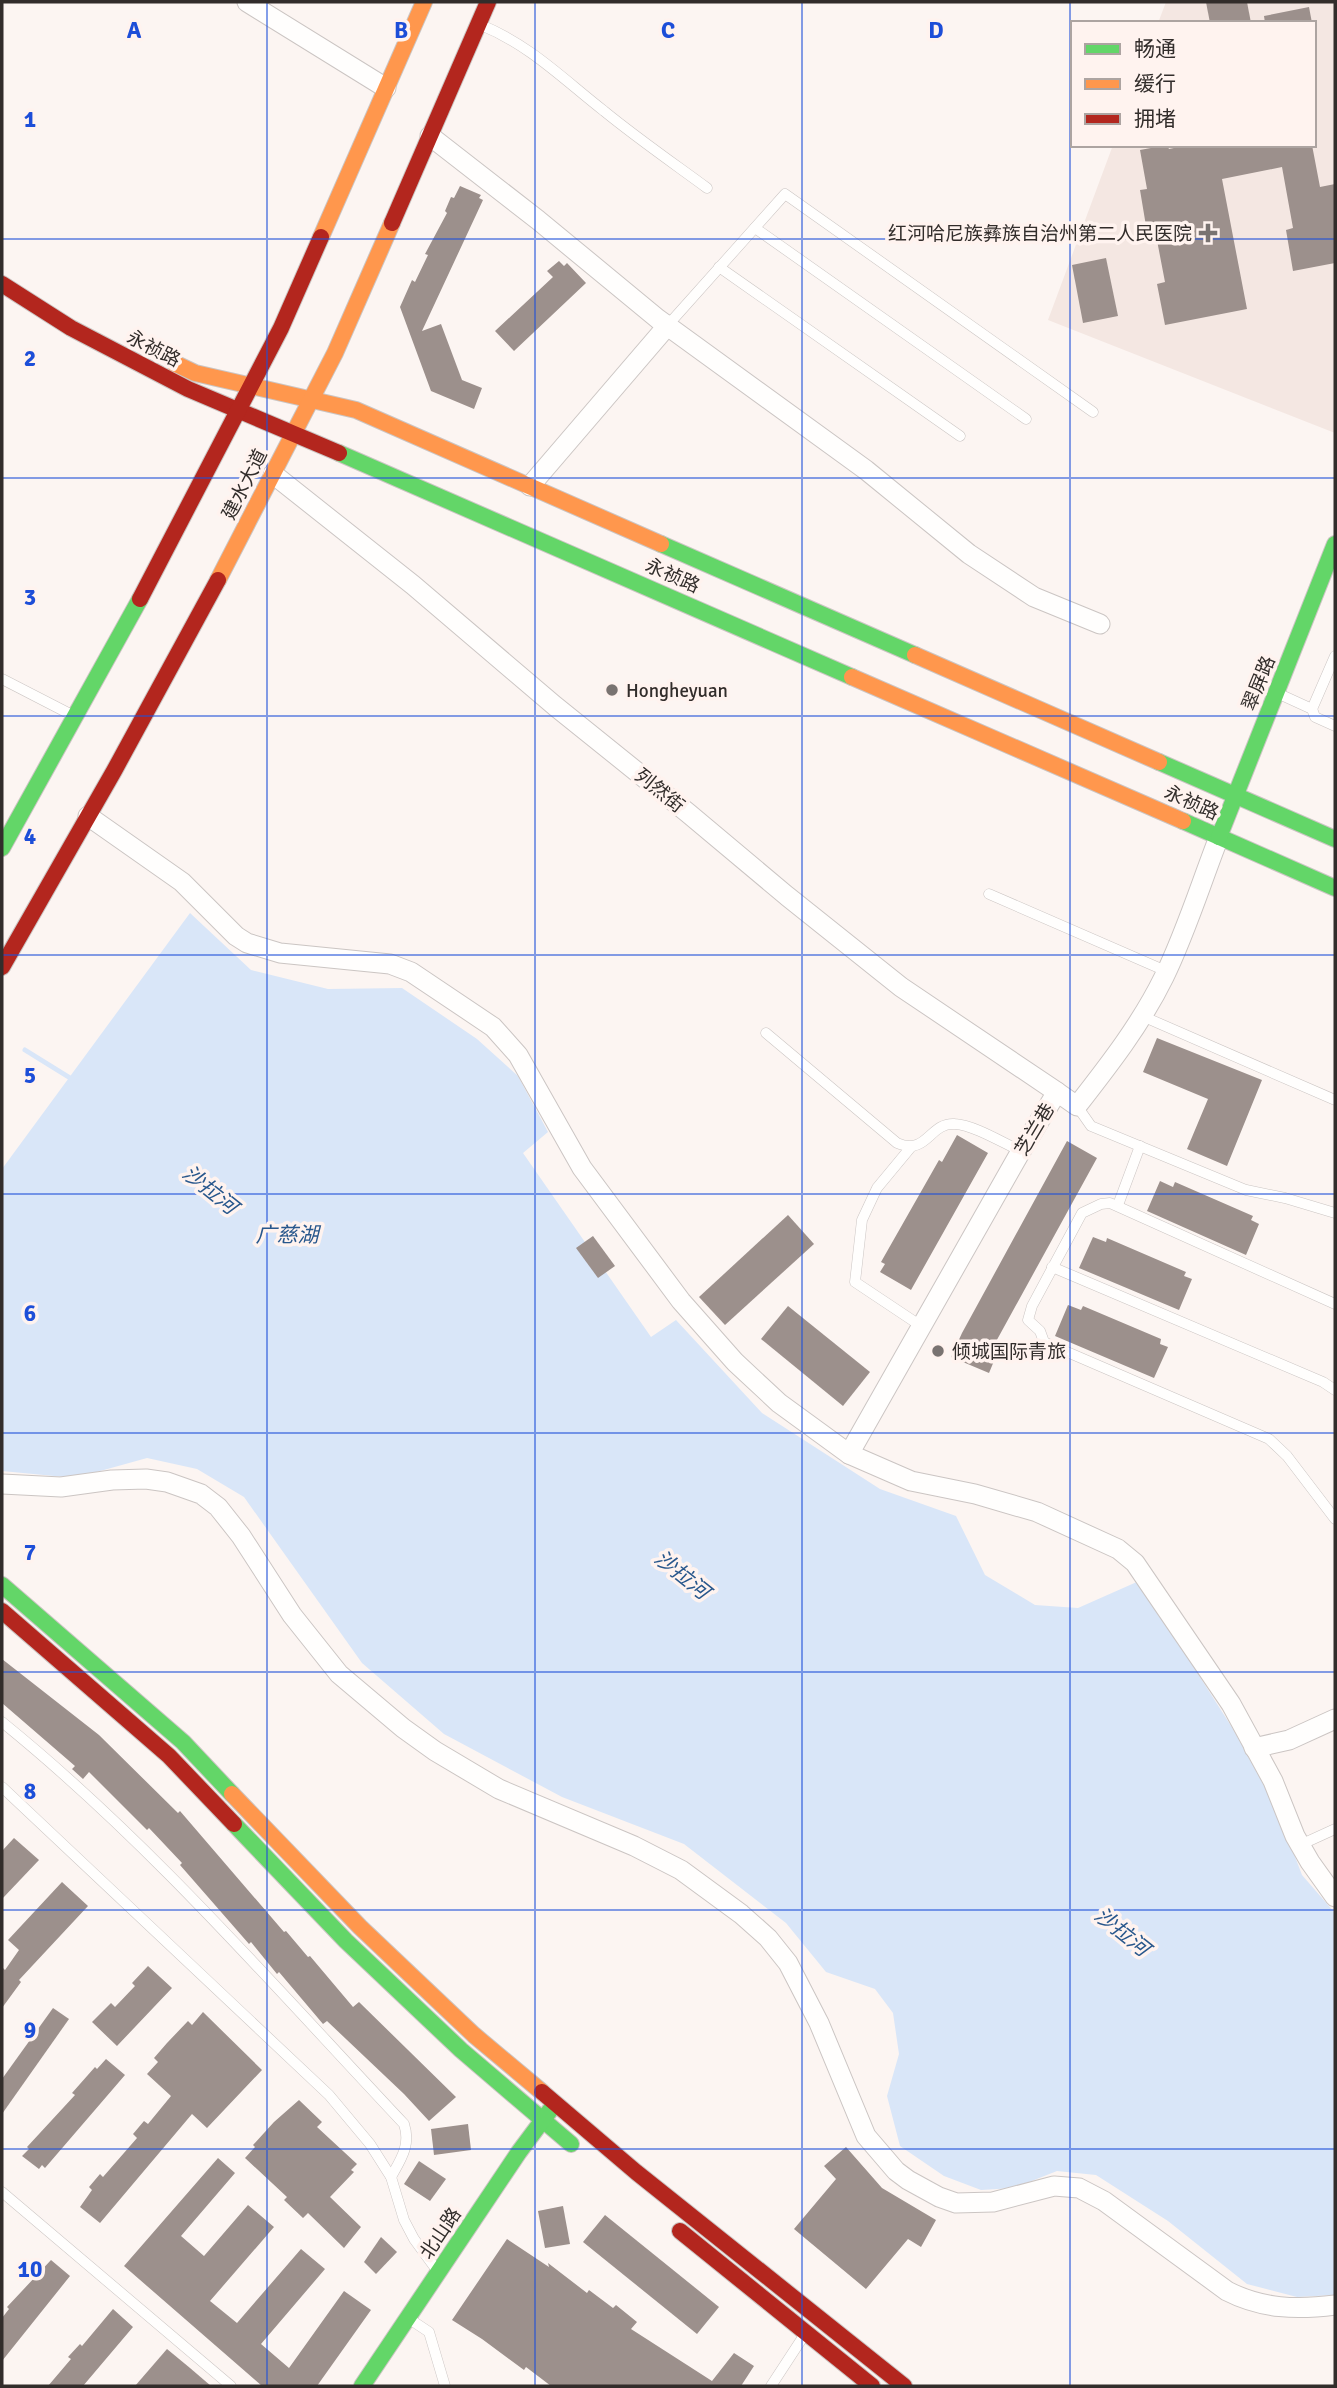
<svg xmlns="http://www.w3.org/2000/svg" width="1337" height="2388" font-family="Signika,'Noto Sans SC',sans-serif">
<rect width="100%" height="100%" fill="#fcf5f2"/>
<polygon fill="#f4e7e2" points="1166,2 1335,2 1335,433 1048,320 1113,145 1314,145 1314,23 1158,23"/>
<polygon fill="#d9e6f8" points="190,913 251,970 328,989 402,988 477,1039 518,1076 548,1132 523,1153 651,1337 676,1320 762,1413 880,1489 956,1516 985,1575 1035,1605 1078,1608 1139,1581 1233,1729 1277,1809 1302,1875 1335,1913 1335,2295 1297,2297 1247,2284 1168,2221 1096,2175 1057,2171 1014,2188 981,2190 944,2176 900,2146 887,2096 899,2054 893,2013 875,1989 826,1972 786,1923 684,1844 562,1797 444,1734 362,1663 244,1497 197,1469 147,1458 75,1478 2,1471 2,1169"/>
<g fill="none" stroke-linecap="round" stroke-linejoin="round">
<polyline stroke="#d9e6f8" stroke-width="5" points="25,1050 75,1081"/>
</g>
<g fill="#9c908c">
<polygon points="1206,2 1247,2 1251,23 1210,23"/>
<polygon points="1309,7 1312,23 1265,23 1264,16"/>
<polygon points="1167,145 1169,149 1188,145 1312,145 1320,187 1335,184 1335,263 1293,271 1286,230 1293,228 1282,167 1222,179 1247,309 1165,325 1157,284 1165,282 1155,230 1147,232 1140,190 1147,189 1140,150"/>
<polygon points="460,186 481,195 479,198 483,200 422,331 441,324 462,380 482,388 474,409 431,391 400,307 412,280 415,282 428,255 425,254 447,213 445,211 451,197 454,198"/>
<polygon points="1106,258 1118,316 1083,323 1072,265"/>
<polygon points="559,261 564,266 567,263 586,283 514,351 495,331 553,277 547,271"/>
<polygon points="1157,1038 1262,1080 1227,1166 1187,1149 1208,1099 1143,1072"/>
<polygon points="957,1135 988,1153 911,1290 880,1272 885,1264 881,1262 939,1160 942,1162"/>
<polygon points="1067,1141 1097,1158 993,1347 999,1349 989,1373 951,1357 962,1333"/>
<polygon points="1160,1181 1173,1187 1175,1182 1253,1216 1251,1220 1259,1224 1246,1255 1147,1211"/>
<polygon points="788,1215 814,1244 725,1325 699,1297"/>
<polygon points="593,1236 615,1266 598,1278 576,1248"/>
<polygon points="1093,1237 1106,1242 1107,1238 1186,1272 1184,1276 1192,1279 1179,1310 1079,1268"/>
<polygon points="1068,1305 1081,1310 1083,1306 1161,1339 1160,1344 1168,1347 1154,1378 1055,1336"/>
<polygon points="788,1306 870,1372 843,1406 761,1339"/>
<polygon points="2,1659 99,1735 178,1813 180,1811 284,1932 286,1931 308,1957 310,1956 353,2007 359,2002 456,2097 429,2121 404,2094 327,2021 323,2024 279,1972 277,1974 251,1942 249,1944 180,1865 182,1863 149,1828 147,1830 89,1772 83,1779 72,1769 75,1766 2,1703"/>
<polygon points="14,1838 39,1860 2,1899 2,1851"/>
<polygon points="62,1882 88,1906 19,1980 21,1982 2,2008 2,1967 5,1970 19,1950 8,1940"/>
<polygon points="148,1966 172,1988 117,2046 92,2022 111,2003 115,2007 135,1986 132,1983"/>
<polygon points="53,2008 69,2019 2,2114 2,2079"/>
<polygon points="203,2012 262,2070 207,2128 192,2114 100,2223 80,2207 92,2190 89,2187 100,2174 103,2177 137,2138 133,2134 144,2121 148,2124 171,2096 147,2074 158,2062 154,2058 167,2043 188,2021 192,2025"/>
<polygon points="106,2059 125,2075 45,2168 42,2165 39,2169 22,2156 29,2149 27,2147 75,2095 72,2093 95,2067 97,2069"/>
<polygon points="299,2100 322,2122 317,2127 357,2164 351,2170 354,2172 330,2197 361,2227 344,2248 308,2213 303,2218 284,2200 287,2197 245,2158 255,2147 253,2145 274,2122"/>
<polygon points="468,2124 471,2150 434,2155 431,2129"/>
<polygon points="846,2147 882,2188 936,2220 921,2247 908,2239 866,2289 794,2229 836,2179 824,2166"/>
<polygon points="218,2158 235,2173 181,2236 204,2256 248,2205 274,2227 210,2301 237,2323 301,2249 325,2269 261,2344 289,2368 344,2291 371,2310 317,2386 262,2386 124,2266"/>
<polygon points="419,2161 446,2179 430,2201 404,2184"/>
<polygon points="563,2206 570,2244 545,2248 538,2211"/>
<polygon points="605,2215 719,2307 697,2334 583,2242"/>
<polygon points="381,2237 397,2252 376,2274 364,2262"/>
<polygon points="507,2239 549,2267 548,2263 587,2293 589,2290 613,2308 616,2305 637,2322 631,2329 712,2381 734,2353 754,2366 741,2386 551,2386 526,2367 524,2370 482,2339 452,2320"/>
<polygon points="51,2260 70,2276 2,2361 2,2318 9,2309 7,2307"/>
<polygon points="113,2309 133,2327 83,2386 48,2386 71,2359 68,2357 80,2344 82,2346"/>
<polygon points="167,2349 190,2368 211,2386 135,2386"/>
</g>
<g fill="none" stroke-linecap="round" stroke-linejoin="round">
<g stroke="#cbc5c3" stroke-width="11">
<g id="lane">
<path d="M481 25C530 45 563 79 604 111 637 138 673 163 707 188"/>
<polyline points="755,228 1026,419"/>
<polyline points="719,267 960,436"/>
<polyline points="668,325 785,194 1093,412"/>
<polyline points="2,679 72,715"/>
<polyline points="1277,693 1312,709 1315,717 1335,726"/>
<polyline points="1312,709 1335,656"/>
<polyline points="989,894 1166,971"/>
<polyline points="1142,1016 1335,1100"/>
<path d="M766 1033 897 1143C928 1156 929 1122 955 1124 974 1125 1003 1143 1021 1151"/>
<polyline points="1077,1106 1091,1126 1246,1190 1285,1198 1335,1213"/>
<polyline points="911,1147 877,1188 862,1220 855,1282 921,1326"/>
<polyline points="1118,1205 1140,1146"/>
<polyline points="1052,1267 1323,1382 1335,1390"/>
<polyline points="1335,1304 1110,1203 1101,1204 1082,1213 1032,1306 1028,1320 1040,1331 1044,1342 1269,1439 1287,1456 1335,1519"/>
<path d="M2 1722C149 1841 274 1986 404 2124 411 2145 401 2159 391 2177"/>
<polyline points="2,1787 329,2095 370,2144 391,2177 404,2220 414,2239 436,2269"/>
<polyline points="1300,1845 1335,1829"/>
<polyline points="2,2192 231,2386"/>
<polyline points="408,2318 429,2332 445,2386"/>
<polyline points="771,2386 805,2334"/>
</g>
</g>
<g stroke="#cbc5c3" stroke-width="21">
<g id="street">
<polyline points="247,2 386,88"/>
<polyline points="430,136 538,220 658,319 866,470 969,554 1034,597 1100,624"/>
<polyline points="273,474 413,585 555,706 688,813 787,896 901,987 1057,1092"/>
<polyline points="530,486 668,325"/>
<polyline points="88,816 182,882 236,936 247,943 280,953 390,964 411,972 493,1027 518,1055 582,1168 681,1301 735,1362 779,1403 849,1454 911,1481 975,1494 1037,1512 1118,1549 1135,1563 1231,1704 1273,1781 1295,1836 1310,1862 1335,1897"/>
<path d="M849 1454 1021 1151 1057 1092 1077 1106C1109 1065 1141 1024 1164 977 1186 932 1201 883 1219 837"/>
<path d="M2 1484 61 1487 112 1480 146 1479 167 1482 201 1494 218 1507 241 1536 292 1615 339 1674 403 1728 435 1751 499 1789 634 1846 681 1870 741 1914 768 1938 788 1963 819 2023 866 2136 896 2171 908 2180 939 2197 956 2203 993 2202 1054 2186 1079 2188 1104 2201 1227 2291C1262 2309 1297 2310 1335 2305"/>
<polyline points="1254,1748 1289,1740 1335,1719"/>
</g>
</g>
<g stroke="#cbc5c3" stroke-width="18">
<g id="fast">
<polyline points="339,453 852,677"/>
<polyline points="661,544 915,655"/>
<polyline points="1159,762 1335,839"/>
<polyline points="1183,821 1335,888"/>
<polyline points="1219,837 1335,544"/>
<polyline points="2,848 140,599"/>
<polyline points="2,1585 183,1742 232,1794"/>
<polyline points="234,1824 346,1941 461,2050 571,2144"/>
<polyline points="362,2386 519,2152 554,2105"/>
</g>
</g>
<g stroke="#cbc5c3" stroke-width="18">
<g id="slow">
<polyline points="321,237 424,2"/>
<polyline points="174,363 195,373 356,410 661,544"/>
<polyline points="218,580 335,353 392,223"/>
<polyline points="915,655 1159,762"/>
<polyline points="852,677 1183,821"/>
<polyline points="232,1794 360,1927 474,2035 542,2092"/>
</g>
</g>
<g stroke="#cbc5c3" stroke-width="18">
<g id="jam">
<polyline points="392,223 488,2"/>
<polyline points="2,284 71,328 188,389 339,453"/>
<polyline points="140,599 281,328 321,237"/>
<polyline points="2,967 114,771 218,580"/>
<polyline points="2,1611 169,1756 234,1824"/>
<polyline points="542,2092 636,2172 904,2386"/>
<polyline points="680,2231 872,2386"/>
</g>
</g>
<use href="#lane" stroke="#fffefd" stroke-width="10"/>
<use href="#street" stroke="#fffefd" stroke-width="19"/>
<use href="#fast" stroke="#63d668" stroke-width="16"/>
<use href="#slow" stroke="#ff974d" stroke-width="16"/>
<use href="#jam" stroke="#b3261e" stroke-width="16"/>
</g>
<path fill="none" stroke="#1d4ed8" stroke-width="2" stroke-opacity="0.55" d="M267 2V2386M535 2V2386M802 2V2386M1070 2V2386M2 239H1335M2 478H1335M2 716H1335M2 955H1335M2 1194H1335M2 1433H1335M2 1672H1335M2 1910H1335M2 2149H1335"/>
<g fill="#797371" stroke="#fff3ef" stroke-width="2.5">
<path d="M1204.5 222.5h7v7h7v7h-7v7h-7v-7h-7v-7h7z"/>
<circle cx="612" cy="690" r="7"/>
<circle cx="938" cy="1351" r="7"/>
</g>
<g text-anchor="middle" stroke-width="7" stroke-linejoin="round" paint-order="stroke">
<g font-size="19" fill="#322d2b" stroke="#fff3ef" text-anchor="start">
<text x="1192" y="240" text-anchor="end">红河哈尼族彝族自治州第二人民医院</text>
<text x="626" y="697">Hongheyuan</text>
<text x="952" y="1358">倾城国际青旅</text>
</g>
<g font-size="19" fill="#322d2b" stroke="#fff3ef">
<text transform="translate(154 348) rotate(27)" y="7">永祯路</text>
<text transform="translate(244 484) rotate(-63)" y="7">建水大道</text>
<text transform="translate(673 575) rotate(24)" y="7">永祯路</text>
<text transform="translate(1258 683) rotate(-68)" y="7">翠屏路</text>
<text transform="translate(660 790) rotate(39)" y="7">列然街</text>
<text transform="translate(1192 802) rotate(24)" y="7">永祯路</text>
<text transform="translate(1034 1129) rotate(-59)" y="7">芝兰巷</text>
<text transform="translate(440 2233) rotate(-56)" y="7">北山路</text>
</g>
<g font-size="21" font-style="italic" fill="#28578c" stroke="#fff3ef">
<text transform="translate(210 1190) rotate(39)" y="7">沙拉河</text>
<text x="287" y="1242">广慈湖</text>
<text transform="translate(682 1575) rotate(39)" y="7">沙拉河</text>
<text transform="translate(1122 1932) rotate(39)" y="7">沙拉河</text>
</g>
</g>
<g font-size="23" text-anchor="middle" font-weight="bold" fill="#1d4ed8" stroke="#fff3ef" stroke-width="7" stroke-linejoin="round" paint-order="stroke">
<text x="134" y="38">A</text>
<text x="401" y="38">B</text>
<text x="668" y="38">C</text>
<text x="936" y="38">D</text>
<text x="30" y="127">1</text>
<text x="30" y="366">2</text>
<text x="30" y="605">3</text>
<text x="30" y="844">4</text>
<text x="30" y="1083">5</text>
<text x="30" y="1321">6</text>
<text x="30" y="1560">7</text>
<text x="30" y="1799">8</text>
<text x="30" y="2038">9</text>
<text x="30" y="2277">10</text>
</g>
<rect width="1337" height="2388" fill="none" stroke="#322d2b" stroke-width="7"/>
<rect x="1071" y="21" width="245" height="126" fill="#fff3ef" stroke="#ada4a1" stroke-width="2"/>
<rect x="1085" y="44" width="35" height="10" fill="#63d668" stroke="#ada4a1" stroke-width="2"/>
<text x="1134" y="56" font-size="21" fill="#322d2b">畅通</text>
<rect x="1085" y="79" width="35" height="10" fill="#ff974d" stroke="#ada4a1" stroke-width="2"/>
<text x="1134" y="91" font-size="21" fill="#322d2b">缓行</text>
<rect x="1085" y="114" width="35" height="10" fill="#b3261e" stroke="#ada4a1" stroke-width="2"/>
<text x="1134" y="126" font-size="21" fill="#322d2b">拥堵</text>
</svg>
